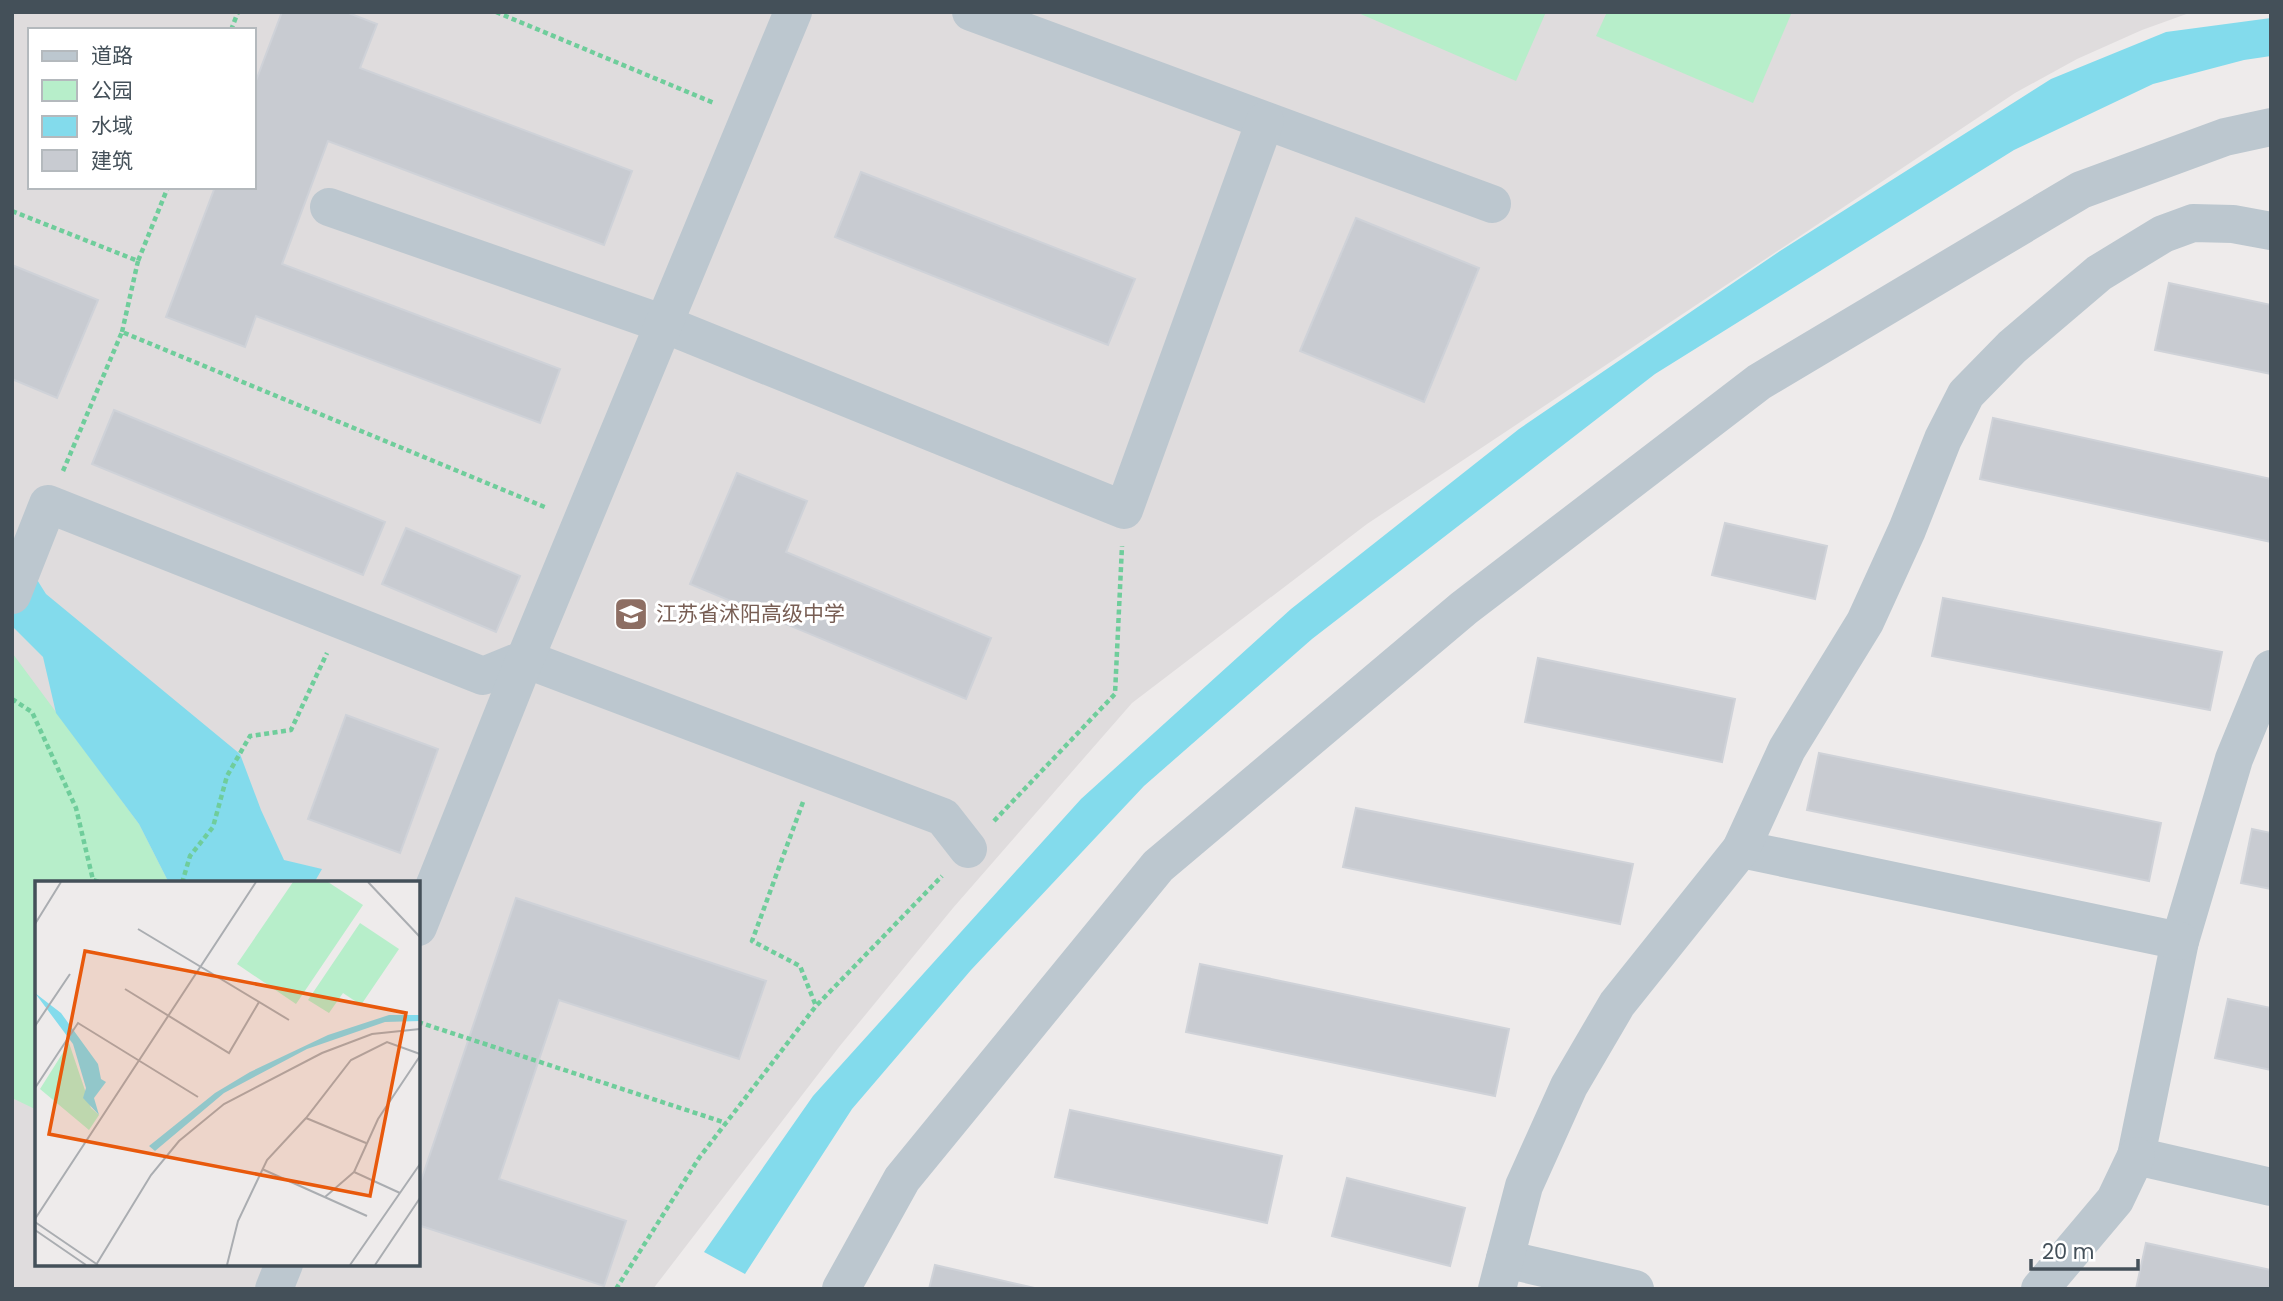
<svg xmlns="http://www.w3.org/2000/svg" width="2283" height="1301" font-family="Poppins,'Noto Sans SC',sans-serif">
<rect width="100%" height="100%" fill="#eeebeb"/>
<path fill="#dfdcdd" fill-rule="evenodd" d="M12 12H2192L2142 30 2077 59 2015 93 1367 524 1132 703 953 908 839 1047 653 1289H12ZM30 30H254V187H30ZM37 883H418V1264H37Z"/>
<g fill="#b7eeca">
<polygon points="1356,12 1546,12 1516,81"/>
<polygon points="1607,12 1792,12 1753,103 1596,36"/>
<polygon points="13,654 139,824 169,883 37,883 37,1110 12,1098"/>
</g>
<g fill="#83dbec">
<polygon points="2271,18 2271,56 2244,60 2153,84 2014,150 1655,374 1312,639 1144,786 971,970 852,1109 745,1274 704,1252 813,1096 1081,799 1291,609 1519,429 1780,251 2051,79 2166,32"/>
<polygon points="12,540 46,594 240,754 261,810 284,860 322,869 314,883 169,883 139,824 56,713 43,657 12,626"/>
</g>
<g fill="#c8cbd1" stroke="#cfd2d8" stroke-width="2">
<polygon points="282,12 346,12 377,24 360,68 632,171 604,245 328,141 282,264 560,369 540,423 256,316 245,347 166,317 215,187 254,187 254,86"/>
<polygon points="861,172 1135,279 1108,345 835,237"/>
<polygon points="1356,218 1479,268 1424,402 1300,351"/>
<polygon points="12,265 98,300 57,398 12,379"/>
<polygon points="2169,283 2271,305 2271,374 2155,350"/>
<polygon points="114,410 385,522 363,575 92,464"/>
<polygon points="1993,418 2271,479 2271,542 1980,479"/>
<polygon points="737,473 807,501 786,552 991,638 966,699 690,584"/>
<polygon points="1725,523 1827,546 1815,599 1712,575"/>
<polygon points="406,528 520,576 496,632 382,584"/>
<polygon points="1943,598 2222,652 2210,710 1932,656"/>
<polygon points="1538,658 1735,699 1722,762 1525,722"/>
<polygon points="346,715 438,749 400,853 308,819"/>
<polygon points="1819,753 2161,823 2149,881 1807,810"/>
<polygon points="1356,808 1633,864 1620,924 1343,867"/>
<polygon points="2252,829 2271,833 2271,889 2241,883"/>
<polygon points="516,898 766,981 739,1059 559,1000 499,1179 626,1221 604,1286 418,1225 418,1190"/>
<polygon points="1200,964 1509,1029 1495,1096 1186,1032"/>
<polygon points="2228,999 2271,1008 2271,1070 2215,1058"/>
<polygon points="1070,1110 1282,1156 1267,1223 1055,1177"/>
<polygon points="1347,1178 1465,1208 1450,1266 1332,1236"/>
<polygon points="2146,1243 2271,1270 2271,1289 2136,1289"/>
<polygon points="935,1265 1039,1289 929,1289"/>
</g>
<g fill="none" stroke-linecap="round" stroke-linejoin="round">
<g stroke="#6fcd9b" stroke-width="4.5" stroke-dasharray="5 3.5" stroke-linecap="butt">
<polyline points="496,12 714,103"/>
<polyline points="231,30 238,12"/>
<polyline points="12,211 138,261 168,187"/>
<polyline points="122,332 138,261"/>
<polyline points="63,471 122,332 547,508"/>
<polyline points="12,699 32,712 76,808 93,880 102,883"/>
<polyline points="803,802 752,941 800,966 816,1006"/>
<polyline points="994,821 1115,694 1122,546"/>
<polyline points="182,883 190,856 213,827 227,776 250,736 291,730 327,653"/>
<polyline points="418,1022 726,1123"/>
<polyline points="616,1289 699,1158 816,1006 942,876"/>
</g>
<g stroke="#bcc7cf" stroke-width="38">
<polyline points="971,12 1492,204"/>
<polyline points="329,207 664,324 1124,510 1265,121"/>
<polyline points="12,595 48,504 483,676 525,659 943,817 968,849"/>
<polyline points="2271,669 2234,759 2180,941 2136,1156 2271,1187"/>
<polyline points="1741,849 2180,941"/>
<polyline points="418,927 525,659 793,12"/>
<polyline points="1505,1259 1635,1289"/>
<polyline points="274,1289 284,1264"/>
<polyline points="841,1289 902,1179 1158,866 1464,608 1759,382 2081,190 2225,137 2271,127"/>
<polyline points="1497,1289 1524,1186 1569,1086 1617,1004 1741,849 1787,749 1865,622 1907,530 1943,439 1966,394 2012,347 2099,273 2163,234 2193,223 2233,224 2271,231"/>
<polyline points="2040,1289 2115,1200 2136,1156"/>
</g>
</g>
<defs>
<g id="school-square" transform="scale(1.75)"><rect x="-9" y="-9" width="18" height="18" rx="4" fill="#8d6e63" stroke="#fff"/><path d="M0-5L7-2L0 1L-7-2ZM-4 1L0 2.5L4 1V4Q0 6-4 4Z" fill="#fff"/></g>
</defs>
<g fill-rule="evenodd">
<use href="#school-square" x="631" y="614"/>
</g>
<g text-anchor="middle" stroke-width="6" stroke-linejoin="round" paint-order="stroke">
<g font-size="21" fill="#785e54" stroke="#fff" text-anchor="start">
<text x="656" y="621">江苏省沭阳高级中学</text>
</g>
</g>
<g transform="translate(35 881)">
<rect width="385" height="385" fill="#eeebeb"/>
<path d="M258 1H293L328 24 261 123 202 83ZM325 42 364 68 326 124 308 112 294 132 273 119ZM34 162 56 227 64 234 54 249 5 208Z" fill="#b7eeca"/>
<path d="M0 112 26 132 63 183 66 198 71 201 59 217 64 234 48 217 51 207 38 163ZM354 134H385V140L350 141 272 168 189 212 120 270 114 265 180 212 215 191 293 154Z" fill="#83dbec"/>
<path fill="none" stroke="#aaadb1" stroke-width="2" d="M333 1 385 56M0 43 26 1M103 48 254 139M90 108 194 172 224 121M0 145 35 93M0 207 43 142 163 216M271 237 331 262M227 288 332 335M365 312 319 291 343 238 385 175M290 316 319 291M0 338 221 1M0 341 63 384M0 349 51 384M61 384 116 294 144 260 189 223 287 172 337 153 385 148M192 384 203 340 232 279 271 237 316 179 352 161 385 173M315 384 385 283M340 384 385 317"/>
<path fill="#e8590c" fill-opacity="0.15" stroke="#e8590c" stroke-width="3.5" d="M50 70 371 132 335 315 14 253Z"/>
<rect width="385" height="385" fill="none" stroke="#445059" stroke-width="3.5"/>
</g>
<rect width="2283" height="1301" fill="none" stroke="#445059" stroke-width="28"/>
<rect x="28" y="28" width="228" height="161" fill="#ffffff" stroke="#b4b9bd" stroke-width="2"/>
<rect x="42" y="51" width="35" height="10" fill="#bcc7cf" stroke="#b4b9bd" stroke-width="2"/>
<text x="91" y="63" font-size="21" fill="#445059">道路</text>
<rect x="42" y="80" width="35" height="21" fill="#b7eeca" stroke="#b4b9bd" stroke-width="2"/>
<text x="91" y="98" font-size="21" fill="#445059">公园</text>
<rect x="42" y="116" width="35" height="21" fill="#83dbec" stroke="#b4b9bd" stroke-width="2"/>
<text x="91" y="133" font-size="21" fill="#445059">水域</text>
<rect x="42" y="150" width="35" height="21" fill="#c8cbd1" stroke="#b4b9bd" stroke-width="2"/>
<text x="91" y="168" font-size="21" fill="#445059">建筑</text>
<path d="M2031 1259v10h107v-10" fill="none" stroke="#445059" stroke-width="3.5"/>
<text x="2042" y="1259" font-size="21" fill="#445059" stroke="#ffffff" stroke-width="5" paint-order="stroke">20 m</text>
</svg>
